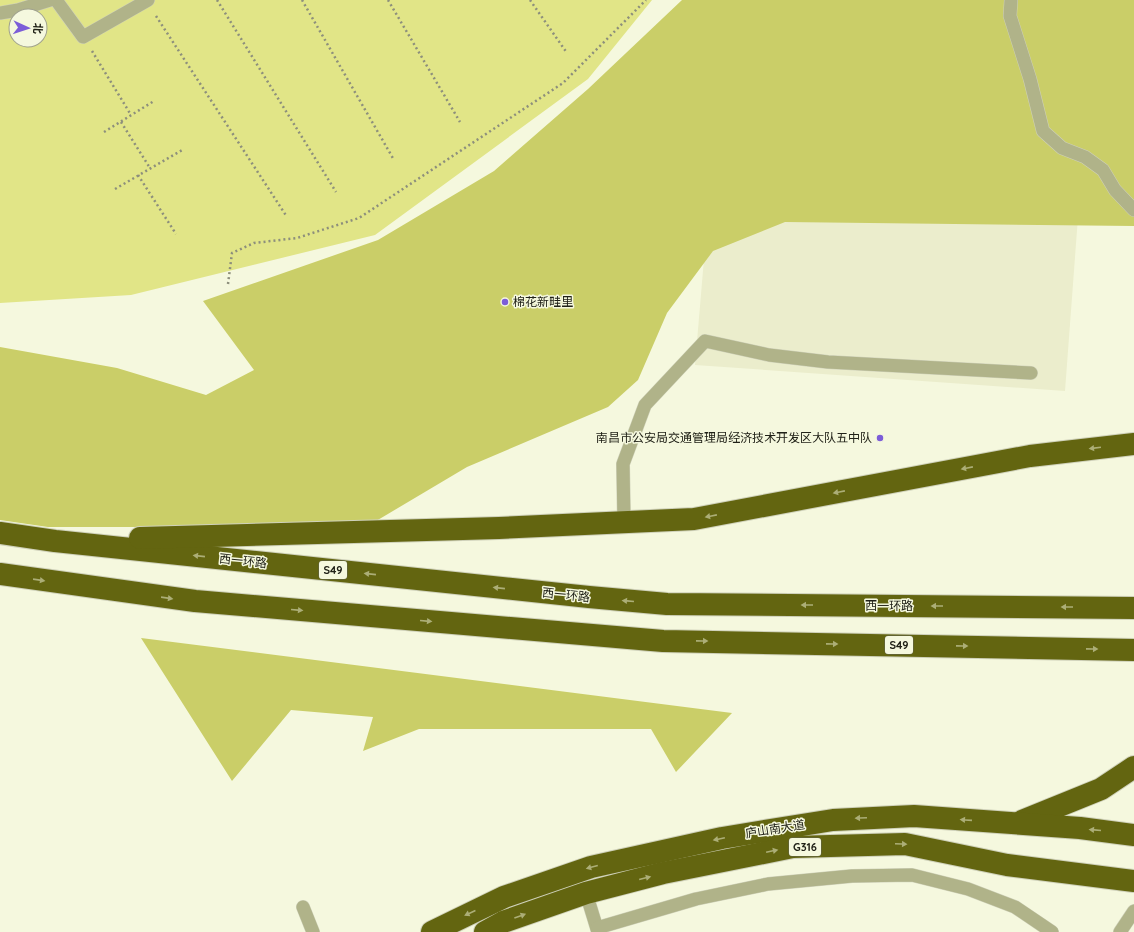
<svg xmlns="http://www.w3.org/2000/svg" width="1134" height="932" font-family="Quicksand,'Noto Sans SC',sans-serif">
<rect width="100%" height="100%" fill="#f5f8de"/>
<polygon fill="#ebedcc" points="709,200 1078,217 1065,391 695,365"/>
<path fill="#e1e587" fill-rule="evenodd" d="M0 0H652L588 79 375 235 131 295 0 303ZM16 16H40V40H16Z"/>
<g fill="#cace68">
<polygon points="682,0 1134,0 1134,226 785,222 713,251 667,313 638,380 608,407 467,467 366,527 48,527 0,520 0,347 117,368 206,395 254,370 203,301 378,240 494,171 588,89"/>
<polygon points="141,638 732,713 676,772 651,729 419,729 363,751 373,717 291,710 232,781"/>
</g>
<g fill="none" stroke-linecap="round" stroke-linejoin="round">
<g stroke="#cfd1ba" stroke-width="14">
<g id="lane">
<polyline points="56,0 83,37 148,0"/>
<polyline points="1011,0 1010,16 1030,79 1043,131 1062,148 1085,157 1103,170 1115,190 1134,210"/>
<polyline points="0,13 18,10 50,0"/>
<polyline points="624,523 623,464 645,405 705,341 769,355 828,362 1031,373"/>
<polyline points="586,893 598,932"/>
<polyline points="303,907 313,932"/>
<polyline points="597,928 696,899 768,884 852,876 912,875 968,889 1015,907 1052,932"/>
<polyline points="1120,932 1134,911"/>
</g>
</g>
<g stroke="#cfd1ba" stroke-width="24">
<g id="highway">
<polyline points="0,533 55,541 589,597 667,604 1134,608"/>
<polyline points="140,538 499,528 694,519 1030,456 1134,444"/>
<polyline points="0,574 195,601 663,641 1134,650"/>
<polyline points="1022,821 1101,789 1134,767"/>
<polyline points="432,932 504,897 591,867 722,838 833,820 914,816 1080,828 1134,835"/>
<polyline points="485,932 503,922 586,893 663,873 793,847 905,844 1007,865 1134,881"/>
</g>
</g>
<g stroke="#8d8f7c" stroke-width="2.5" stroke-dasharray="2 3" stroke-linecap="butt">
<polyline points="217,0 336,192"/>
<polyline points="302,0 394,160"/>
<polyline points="388,0 460,122"/>
<polyline points="530,0 567,53"/>
<polyline points="156,16 287,217"/>
<polyline points="92,51 131,115"/>
<polyline points="121,122 150,168"/>
<polyline points="104,132 154,101"/>
<polyline points="138,175 176,234"/>
<polyline points="115,189 184,149"/>
<polyline points="228,284 232,253 254,243 297,238 359,218 563,83 646,0"/>
</g>
<use href="#lane" stroke="#b0b389" stroke-width="13"/>
<use href="#highway" stroke="#636510" stroke-width="22"/>
</g>
<defs><path id="oneway-solid" d="M-6-.8H1V-3.2L6.5 0L1 3.2V.8H-6Z"/></defs>
<g fill="#acae77">
<use href="#oneway-solid" transform="translate(1095 448) rotate(173)"/>
<use href="#oneway-solid" transform="translate(967 468) rotate(169)"/>
<use href="#oneway-solid" transform="translate(839 492) rotate(169)"/>
<use href="#oneway-solid" transform="translate(711 516) rotate(169)"/>
<use href="#oneway-solid" transform="translate(199 556) rotate(-174)"/>
<use href="#oneway-solid" transform="translate(370 574) rotate(-174)"/>
<use href="#oneway-solid" transform="translate(39 580) rotate(8)"/>
<use href="#oneway-solid" transform="translate(499 588) rotate(-174)"/>
<use href="#oneway-solid" transform="translate(167 598) rotate(8)"/>
<use href="#oneway-solid" transform="translate(628 601) rotate(-175)"/>
<use href="#oneway-solid" transform="translate(807 605) rotate(-180)"/>
<use href="#oneway-solid" transform="translate(937 606) rotate(-180)"/>
<use href="#oneway-solid" transform="translate(1067 607) rotate(-180)"/>
<use href="#oneway-solid" transform="translate(297 610) rotate(5)"/>
<use href="#oneway-solid" transform="translate(426 621) rotate(5)"/>
<use href="#oneway-solid" transform="translate(702 641) rotate(1)"/>
<use href="#oneway-solid" transform="translate(832 644) rotate(1)"/>
<use href="#oneway-solid" transform="translate(962 646) rotate(1)"/>
<use href="#oneway-solid" transform="translate(1092 649) rotate(1)"/>
<use href="#oneway-solid" transform="translate(861 818) rotate(178)"/>
<use href="#oneway-solid" transform="translate(966 820) rotate(-176)"/>
<use href="#oneway-solid" transform="translate(1095 830) rotate(-175)"/>
<use href="#oneway-solid" transform="translate(719 839) rotate(168)"/>
<use href="#oneway-solid" transform="translate(901 844) rotate(2)"/>
<use href="#oneway-solid" transform="translate(772 851) rotate(-12)"/>
<use href="#oneway-solid" transform="translate(592 867) rotate(165)"/>
<use href="#oneway-solid" transform="translate(645 878) rotate(-14)"/>
<use href="#oneway-solid" transform="translate(470 913) rotate(155)"/>
<use href="#oneway-solid" transform="translate(520 916) rotate(-20)"/>
</g>
<g fill="#7c5dd8" stroke="#f5f8de" stroke-width="1.5">
<circle cx="505" cy="302" r="4"/>
<circle cx="880" cy="438" r="4"/>
</g>
<g text-anchor="middle" stroke-width="3" stroke-linejoin="round" paint-order="stroke">
<g fill="#f5f8de" stroke="#606253" stroke-width="1">
<rect x="319" y="561" width="28" height="18" rx="3"/>
<rect x="885" y="636" width="28" height="18" rx="3"/>
<rect x="789" y="838" width="32" height="18" rx="3"/>
</g>
<g font-size="11" font-weight="bold" fill="#202117">
<text x="333" y="574">S49</text>
<text x="899" y="649">S49</text>
<text x="805" y="851">G316</text>
</g>
<g font-size="12" fill="#202117" stroke="#f5f8de" text-anchor="start">
<text x="513" y="306">棉花新畦里</text>
<text x="872" y="442" text-anchor="end">南昌市公安局交通管理局经济技术开发区大队五中队</text>
</g>
<g font-size="12" fill="#202117" stroke="#f5f8de">
<text transform="translate(243 561) rotate(6)" y="4">西一环路</text>
<text transform="translate(566 595) rotate(6)" y="4">西一环路</text>
<text x="889" y="610">西一环路</text>
<text transform="translate(775 829) rotate(-9)" y="4">庐山南大道</text>
</g>
</g>
<g transform="translate(28 28) rotate(93)"><circle r="19" fill="#f5f8de" stroke="#a0a28e"/>
<path d="M0-3L7 15L0 10L-7 15Z" fill="#7c5dd8"/>
<text y="-6" font-size="11" font-weight="bold" text-anchor="middle" fill="#202117">北</text>
</g>
</svg>
